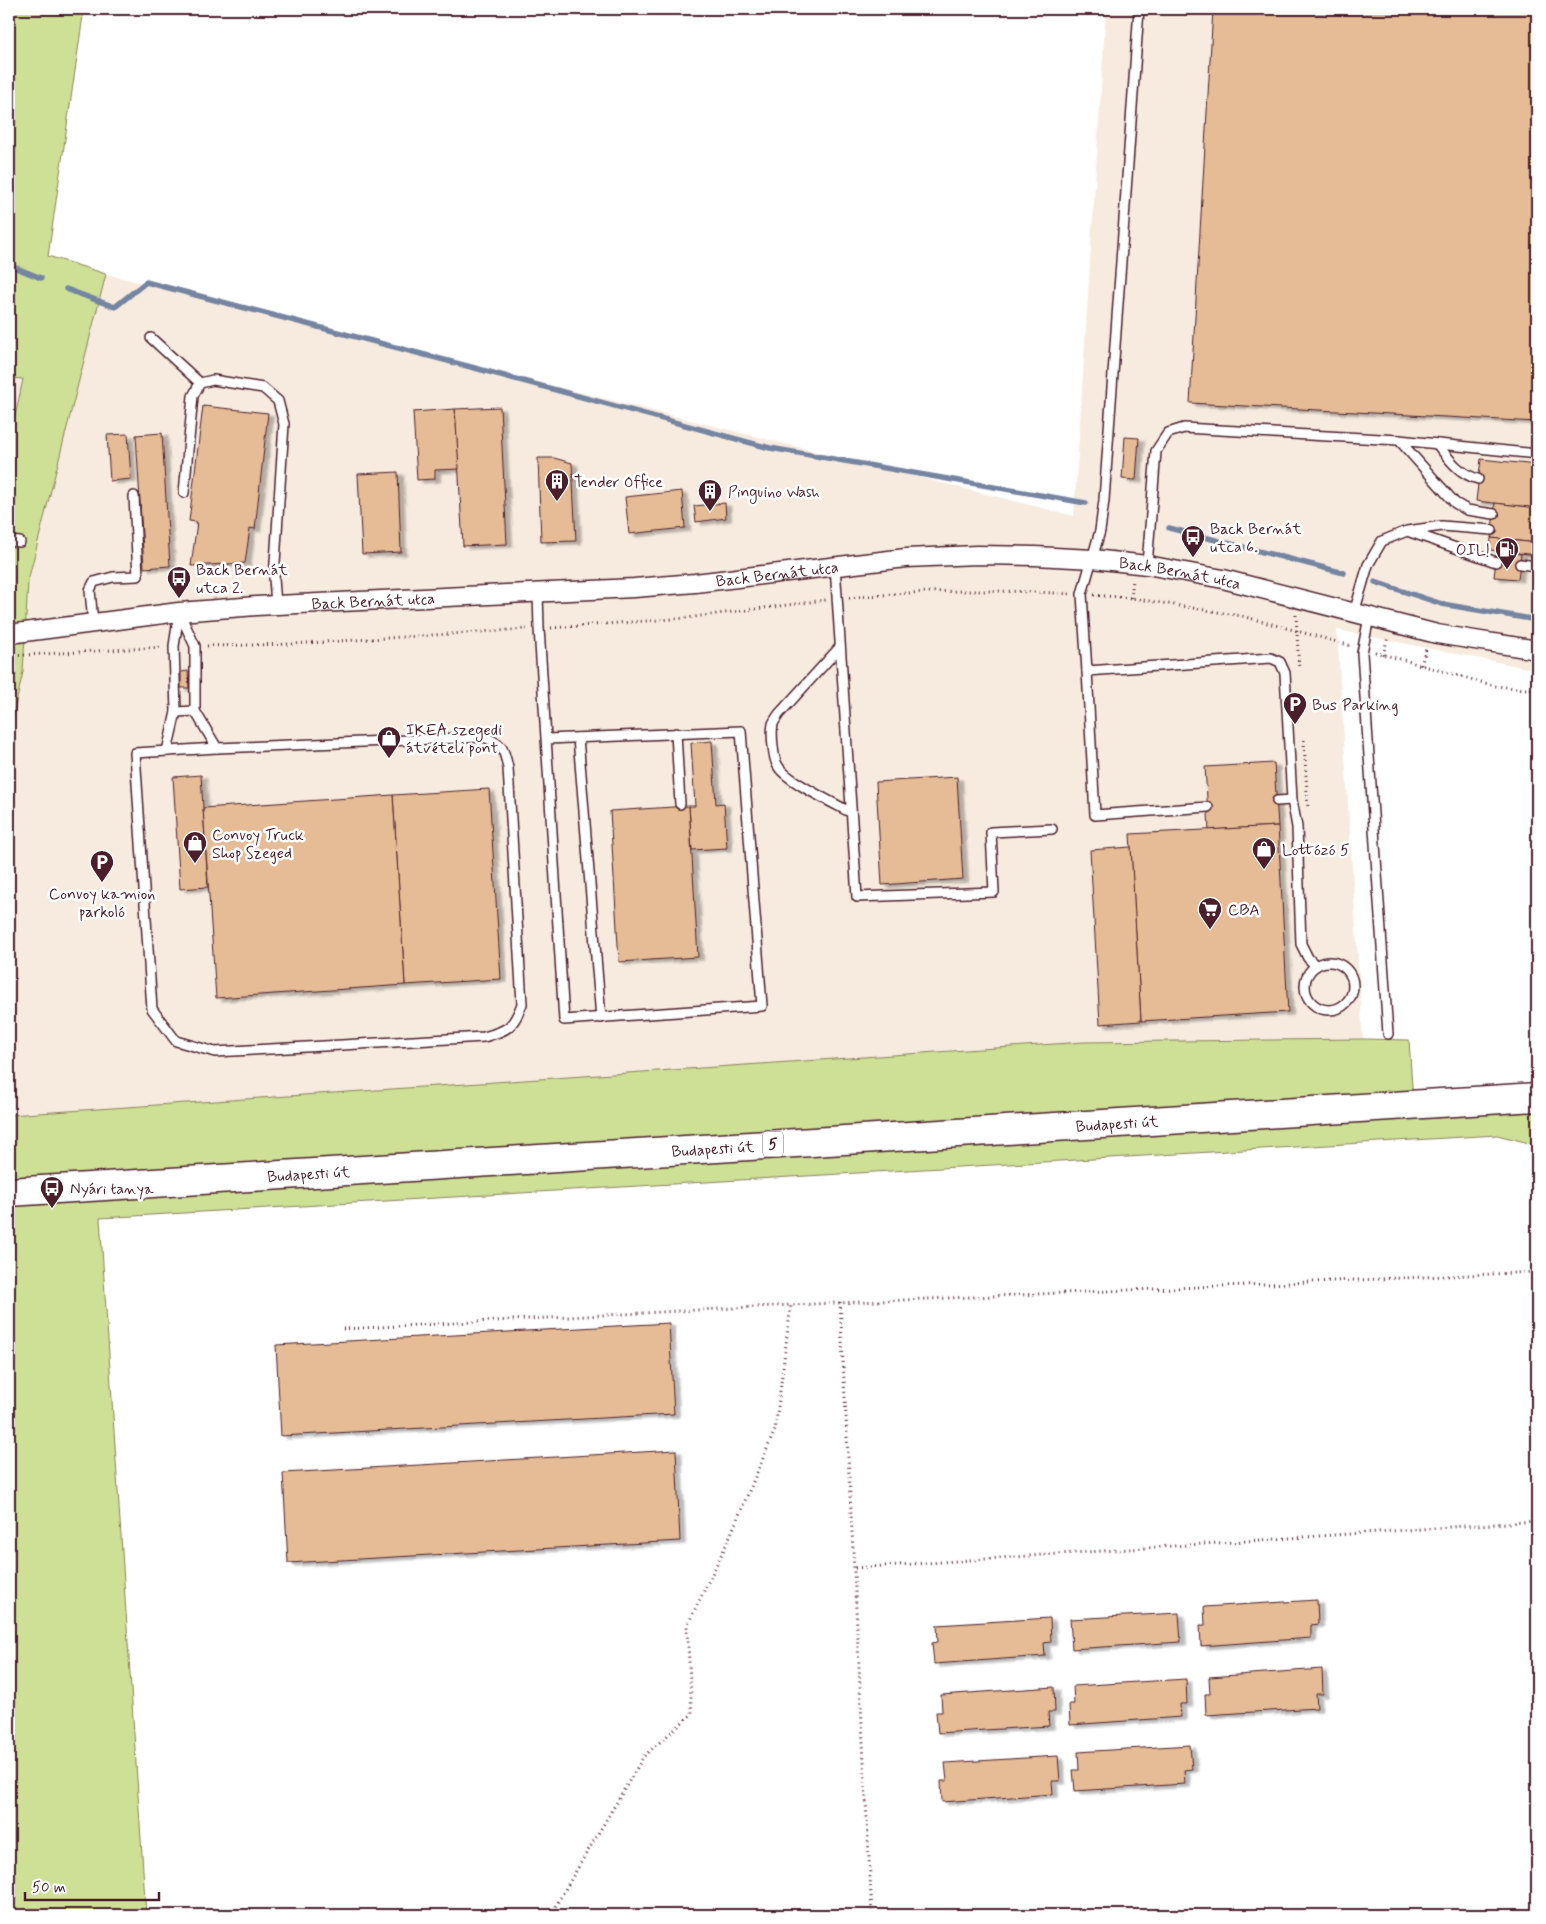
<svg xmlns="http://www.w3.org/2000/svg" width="1546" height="1924" font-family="Mynerve,sans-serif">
<defs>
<filter id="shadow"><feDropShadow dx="5.5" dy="3" stdDeviation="1" flood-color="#0004"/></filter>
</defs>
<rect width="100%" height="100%" fill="#fff"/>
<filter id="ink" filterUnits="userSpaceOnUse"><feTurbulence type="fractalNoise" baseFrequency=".02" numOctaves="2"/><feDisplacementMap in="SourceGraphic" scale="10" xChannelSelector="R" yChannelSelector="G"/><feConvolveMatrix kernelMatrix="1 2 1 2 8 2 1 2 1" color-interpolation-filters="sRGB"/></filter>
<g filter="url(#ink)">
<g fill="#f7ebdf">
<polygon points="1106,9 1537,9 1537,670 1337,630 1363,1039 1084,1042 9,1115 9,735 23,672 28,581 106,274 1074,516"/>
<polygon points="9,378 23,379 9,445"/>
</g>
<g fill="#cde095" stroke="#8c8060">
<polygon points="9,9 84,9 48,256 106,274 28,581 23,672 9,735 9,445 23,379 9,378"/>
<polygon points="1363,1039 1409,1040 1414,1117 1537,1112 1537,1145 1497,1135 100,1218 146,1915 9,1915 9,1115 1084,1042"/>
</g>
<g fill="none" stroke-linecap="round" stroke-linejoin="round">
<g stroke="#7584a1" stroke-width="5.5">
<polyline points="9,265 41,278"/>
<polyline points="66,289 115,307 146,282 471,367 770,448 1086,503"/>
<polyline points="1169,528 1344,573"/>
<polyline points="1375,582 1442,604 1537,620"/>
</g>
</g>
<g fill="#e5bc95" stroke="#4a1f2b" filter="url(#shadow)">
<polygon points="1213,9 1537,9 1537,422 1190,403"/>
<polygon points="203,406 268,413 255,529 250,528 245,563 191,566 197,522 189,521"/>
<polygon points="500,407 507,544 463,546 455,409"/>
<polygon points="455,409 459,469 435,470 435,479 417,480 413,412"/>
<polygon points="162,433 170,566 144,568 136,435"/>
<polygon points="128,434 131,479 110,481 107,435"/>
<polygon points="1125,437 1139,438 1136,480 1122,479"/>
<polygon points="538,458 554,458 572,463 576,541 541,542"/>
<polygon points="1481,459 1537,465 1537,508 1476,501"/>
<polygon points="398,472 401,552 362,554 358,474"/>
<polygon points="682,491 685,528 629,534 625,497"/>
<polygon points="725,503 726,518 696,522 694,506"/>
<polygon points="1495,503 1537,508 1537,543 1491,538"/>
<polygon points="1491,538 1537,543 1537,555 1490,550"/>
<polygon points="1497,551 1521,554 1518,579 1494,577"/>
<polygon points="188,671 189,688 181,688 181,672"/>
<polygon points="712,741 716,804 724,803 727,848 692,850 689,806 695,806 691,743"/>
<polygon points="1274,763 1278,826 1209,830 1205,767"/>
<polygon points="201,775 208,887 180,889 173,777"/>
<polygon points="957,777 963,879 882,885 876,782"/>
<polygon points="489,789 501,979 405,985 393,795"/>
<polygon points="393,795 405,985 216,998 203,808"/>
<polygon points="689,806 698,957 619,962 610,811"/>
<polygon points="1278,826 1288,1012 1141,1021 1130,834"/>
<polygon points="1131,847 1141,1021 1100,1024 1090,850"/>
<polygon points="669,1323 674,1414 281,1436 276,1345"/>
<polygon points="676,1450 680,1541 288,1563 283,1473"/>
<polygon points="1317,1600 1318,1624 1311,1625 1311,1638 1201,1646 1200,1625 1205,1625 1204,1607"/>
<polygon points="1179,1613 1181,1642 1072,1649 1070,1619"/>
<polygon points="1050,1618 1051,1642 1044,1643 1045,1656 934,1664 932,1643 938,1642 937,1625"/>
<polygon points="1322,1669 1323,1694 1316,1694 1317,1708 1206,1715 1205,1694 1210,1694 1209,1677"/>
<polygon points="1186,1679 1187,1704 1180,1704 1181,1717 1070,1725 1069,1704 1074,1704 1073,1686"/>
<polygon points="1054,1687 1055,1712 1048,1712 1049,1726 938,1733 936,1712 942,1712 941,1695"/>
<polygon points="1190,1745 1192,1769 1184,1770 1185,1784 1075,1791 1073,1770 1079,1770 1078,1752"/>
<polygon points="1058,1756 1060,1781 1052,1781 1053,1794 942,1802 941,1781 947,1781 945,1763"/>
</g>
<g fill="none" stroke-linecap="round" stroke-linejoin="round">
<g stroke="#4a1f2b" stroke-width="12">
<g id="lane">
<polyline points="1139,9 1104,500 1100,531 1082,594 1087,671 1271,658 1280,662 1285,673 1292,800 1297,827 1301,944 1308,958 1316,966"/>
<polyline points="151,338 200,383"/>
<polyline points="1399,440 1455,503 1467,510 1494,514"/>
<path d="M1437 444C1449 459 1459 474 1478 479"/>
<polyline points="184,493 193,396 200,383 213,380 263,388 278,401 284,424 274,578 276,605"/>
<polyline points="1410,532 1496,562"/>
<polyline points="9,541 20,542"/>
<polyline points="1520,564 1537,566"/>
<polyline points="1147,565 1156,451 1168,433 1184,428 1399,440 1537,454"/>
<polyline points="835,566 857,897 994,892 991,832 1052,829"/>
<polyline points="538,592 539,628 564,1020 762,1006 741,731 547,739"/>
<polyline points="179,612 195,646 195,711 217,748"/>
<polyline points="1354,613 1368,565 1382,541 1407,531 1442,526 1492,530"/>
<polyline points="1369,617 1362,653 1388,1034"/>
<polyline points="93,623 90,590 94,582 113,577 138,576 134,496"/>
<path d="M840 647 779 714C777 717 774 721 773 724 771 733 773 759 778 766 785 780 835 804 850 812"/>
<polyline points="1087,671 1095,815 1208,807"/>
<polyline points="176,712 195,711"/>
<polyline points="676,733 680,804"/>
<path d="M483 737C503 743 504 749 508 768L522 1004C513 1028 508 1030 484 1037L215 1052 176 1041 152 1009 135 753 217 748Z"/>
<polyline points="578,738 601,1018"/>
<polyline points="167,751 176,712 174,646 179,613"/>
<polyline points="1277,801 1292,800"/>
<circle cx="1329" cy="986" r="24"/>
</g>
</g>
<g stroke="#4a1f2b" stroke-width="21">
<g id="street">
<path id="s1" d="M9 634 179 612 256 606 634 588 695 583 906 558 977 555 1035 556 1093 559 1147 565 1223 579 1437 634 1537 650"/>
</g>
</g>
<g stroke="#4a1f2b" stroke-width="31">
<g id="primary">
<path id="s2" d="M9 1192 1537 1097"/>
</g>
</g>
<g stroke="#4a1f2b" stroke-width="3" stroke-dasharray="1 4" stroke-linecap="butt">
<polyline points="1094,595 1131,598 1242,616 1352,646"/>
<path d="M849 598C923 590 996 589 1070 594"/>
<polyline points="1131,598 1133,579"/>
<polyline points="1296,615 1299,669"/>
<polyline points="551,628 686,618 826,600"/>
<polyline points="207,646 293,644 527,629"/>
<polyline points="1375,652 1495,686 1537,690"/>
<polyline points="1383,655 1388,637"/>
<polyline points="9,656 163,647"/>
<polyline points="1421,665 1426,649"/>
<polyline points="1304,740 1308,809"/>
<polyline points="840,1302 872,1915"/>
<polyline points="343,1329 791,1305"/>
<polyline points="855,1568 1537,1521"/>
<polyline points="550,1915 644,1756 692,1714 687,1626 728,1541 775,1430 791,1305 1537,1272"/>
</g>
<use href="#lane" stroke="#fff" stroke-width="9"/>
<use href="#street" stroke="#fff" stroke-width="18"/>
<use href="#primary" stroke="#fff" stroke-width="28"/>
</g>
</g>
<defs>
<g id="building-pin" transform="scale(1.25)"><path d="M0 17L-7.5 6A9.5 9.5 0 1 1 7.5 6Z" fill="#4a1f2b" stroke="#fff"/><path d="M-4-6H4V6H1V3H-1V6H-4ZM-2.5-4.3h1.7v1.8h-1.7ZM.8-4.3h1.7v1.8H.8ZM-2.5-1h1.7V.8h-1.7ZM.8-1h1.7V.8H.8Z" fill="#fff"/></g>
<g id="bus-pin" transform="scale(1.25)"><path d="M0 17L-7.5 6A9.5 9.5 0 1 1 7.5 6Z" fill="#4a1f2b" stroke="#fff"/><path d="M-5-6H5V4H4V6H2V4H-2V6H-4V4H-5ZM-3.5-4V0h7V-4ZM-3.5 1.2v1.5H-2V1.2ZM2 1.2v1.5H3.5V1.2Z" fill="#fff"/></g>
<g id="fuel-pin" transform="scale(1.25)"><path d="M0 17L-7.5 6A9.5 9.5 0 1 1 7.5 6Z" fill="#4a1f2b" stroke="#fff"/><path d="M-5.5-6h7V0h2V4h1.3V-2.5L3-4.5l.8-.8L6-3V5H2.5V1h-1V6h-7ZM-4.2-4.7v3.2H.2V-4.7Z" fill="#fff"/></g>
<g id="parking-pin" transform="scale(1.25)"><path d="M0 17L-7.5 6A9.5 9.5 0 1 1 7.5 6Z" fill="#4a1f2b" stroke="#fff"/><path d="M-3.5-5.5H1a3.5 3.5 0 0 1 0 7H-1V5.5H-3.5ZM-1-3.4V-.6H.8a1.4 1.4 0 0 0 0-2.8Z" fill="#fff"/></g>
<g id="shop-pin" transform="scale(1.25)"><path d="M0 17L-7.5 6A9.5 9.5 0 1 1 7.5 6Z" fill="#4a1f2b" stroke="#fff"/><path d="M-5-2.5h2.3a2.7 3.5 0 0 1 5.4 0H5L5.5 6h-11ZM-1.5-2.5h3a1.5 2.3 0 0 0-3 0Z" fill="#fff"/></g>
<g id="supermarket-pin" transform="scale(1.25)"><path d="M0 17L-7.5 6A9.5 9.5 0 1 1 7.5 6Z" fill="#4a1f2b" stroke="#fff"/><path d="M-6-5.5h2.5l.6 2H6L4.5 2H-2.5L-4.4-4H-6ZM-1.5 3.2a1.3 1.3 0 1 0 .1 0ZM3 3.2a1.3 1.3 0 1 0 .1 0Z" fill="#fff"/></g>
</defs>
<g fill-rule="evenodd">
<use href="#building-pin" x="557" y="481"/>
<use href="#building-pin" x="710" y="491"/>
<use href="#bus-pin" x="1193" y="537"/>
<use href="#fuel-pin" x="1507" y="549"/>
<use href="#bus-pin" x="179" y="578"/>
<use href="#parking-pin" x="1295" y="704"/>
<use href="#shop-pin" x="389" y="738"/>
<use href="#shop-pin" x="195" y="843"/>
<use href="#shop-pin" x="1264" y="849"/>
<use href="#parking-pin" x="102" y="862"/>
<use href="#supermarket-pin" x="1210" y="909"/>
<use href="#bus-pin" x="52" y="1188"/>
</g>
<g text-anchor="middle" stroke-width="5" stroke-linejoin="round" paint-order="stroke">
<rect fill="#fff" stroke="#80626b" stroke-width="1" x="763" y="1131.5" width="20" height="25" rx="4"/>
<g font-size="15" font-weight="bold" fill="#4a1f2b">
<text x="773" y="1149">5</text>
</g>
<g font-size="16" fill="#4a1f2b" stroke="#fff" text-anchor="start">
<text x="574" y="487">Tender Office</text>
<text x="728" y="497">Pinguino Wash</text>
<text x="1210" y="534">Back Bernát<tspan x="1210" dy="18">utca 6.</tspan></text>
<text x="1490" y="555" text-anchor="end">OIL!</text>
<text x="196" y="575">Back Bernát<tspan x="196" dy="18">utca 2.</tspan></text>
<text x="1312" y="710">Bus Parking</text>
<text x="406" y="735">IKEA szegedi<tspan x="406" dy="18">átvételi pont</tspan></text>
<text x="212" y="840">Convoy Truck<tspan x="212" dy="18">Shop Szeged</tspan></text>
<text x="1282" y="855">Lottózó 5</text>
<text x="102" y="899" text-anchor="middle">Convoy kamion<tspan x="102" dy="18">parkoló</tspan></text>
<text x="1228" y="915">CBA</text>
<text x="70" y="1194">Nyári tanya</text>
</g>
<g font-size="16" fill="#4a1f2b" stroke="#fff">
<text dy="6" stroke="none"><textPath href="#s1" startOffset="771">Back Bernát utca</textPath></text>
<text dy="6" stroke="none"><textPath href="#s1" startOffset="1176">Back Bernát utca</textPath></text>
<text dy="6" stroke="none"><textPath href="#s1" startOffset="366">Back Bernát utca</textPath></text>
<text dy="6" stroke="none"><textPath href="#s2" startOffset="1110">Budapesti út</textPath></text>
<text dy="6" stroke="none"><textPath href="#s2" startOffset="705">Budapesti út</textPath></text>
<text dy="6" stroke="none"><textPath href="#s2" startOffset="300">Budapesti út</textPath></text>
</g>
</g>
<rect width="1546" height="1924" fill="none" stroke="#fff" stroke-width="30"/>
<rect x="15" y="15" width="1516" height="1894" fill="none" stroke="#4a1f2b" stroke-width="2" filter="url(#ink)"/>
<path d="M25 1892v8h134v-8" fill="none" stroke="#4a1f2b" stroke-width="2.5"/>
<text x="32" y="1892" font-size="15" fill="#4a1f2b" stroke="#ffffff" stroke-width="4" paint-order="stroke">50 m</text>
</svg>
